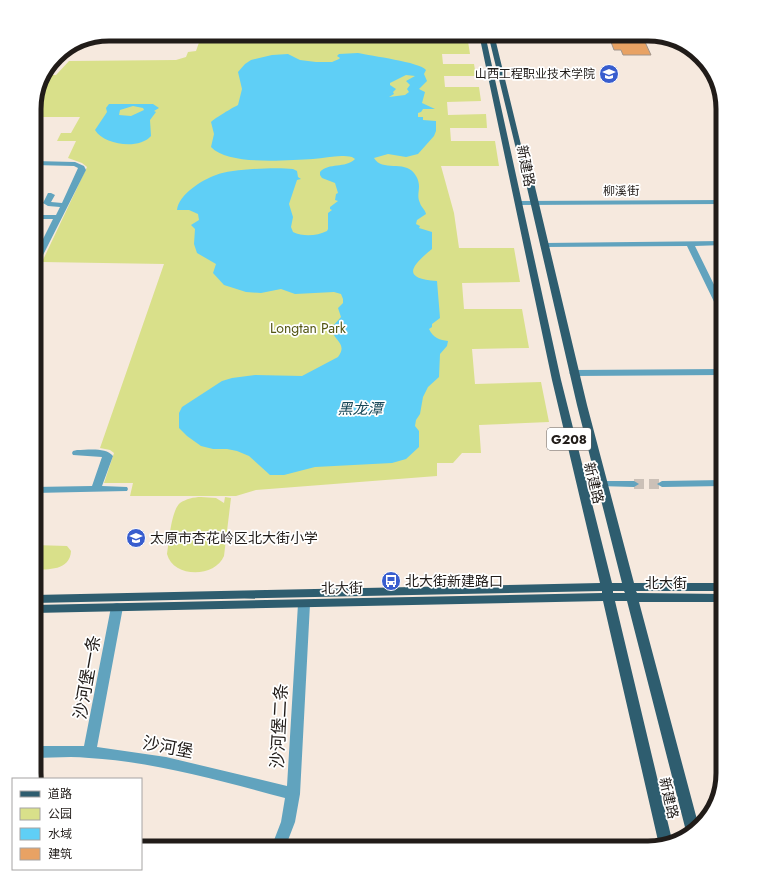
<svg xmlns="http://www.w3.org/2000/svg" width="757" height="882" font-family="Jost,'Noto Sans SC',sans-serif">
<rect width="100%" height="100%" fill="#f6e9de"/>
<g fill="#d9e08a">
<polygon points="202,34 467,35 470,54 442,54 443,64 474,64 476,76 444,76 445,87 479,87 481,101 447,102 448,115 486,114 487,128 450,128 451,141 495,141 499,166 441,166 454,213 459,248 514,248 520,282 462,283 464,309 522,309 529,348 472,349 475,384 541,382 549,422 479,425 481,453 462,453 453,463 437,463 437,476 256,490 236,496 130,496 133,483 104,483 114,453 110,450 100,448 164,264 42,262 87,167 82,163 68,158 76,141 57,141 61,133 71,133 80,117 34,117 34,107 52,75 56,75 69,61 176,60 186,57 188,52 196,51"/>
<path d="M201 497 216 498 224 503 225 497 231 498 224 556C215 578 173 578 167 554 169 542 171 511 180 503 186 499 194 497 201 497Z"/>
<path d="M34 545 67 546 71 551C70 571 48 569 34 570Z"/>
</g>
<g fill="#5fcff6" fill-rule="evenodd">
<path d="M358 53C371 56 420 62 426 70L424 74 427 81 419 89 425 92 422 103 435 109H423L421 112 418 113V117H423V120L436 121V131L434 136 418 154 406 157 388 154 374 158C382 172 404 160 414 173 424 186 415 193 420 203 421 207 425 209 426 214L417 220 416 224 420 226 419 228 432 232V249C411 266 401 279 437 281L440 318 432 324V327L429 329C433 338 440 340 448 341L447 346 440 354 439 377 428 387 423 397 420 414 416 420 415 426 419 431V447L406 459 392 463 315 467 284 475H270L249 456 237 451 227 449H213L201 446 187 436 179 428V413L182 407 222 381 232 378 255 375 302 376 338 357C349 342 331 341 332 327L341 317 338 308 343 303V299L341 294 334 292 295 294 281 289 261 293 246 292 224 285 213 273 216 264 197 253 194 244 195 229 191 225 199 220 198 214 189 210H177C179 194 202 180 216 175 231 169 276 167 293 169L297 171 298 177 301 179 297 180 289 204 293 217 291 227 293 232C303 237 317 236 327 231L328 229V213L332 210 330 209V207L338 201 335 200 336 194 338 193 335 183 322 178 320 175V172C329 162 345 169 355 159L352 157C338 154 327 158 313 159 287 160 229 166 211 147L214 134 211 122C215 118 232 108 238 105L242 89 238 72 245 64 251 60 272 55 288 54 300 60 316 62H332L339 59 340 58 337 56 339 54ZM406 75 415 76 406 81 410 85 407 89 409 92 405 95 389 97 394 94 393 92 396 89 390 85V83Z"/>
<path d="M109 104H153L159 108 154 111 156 112 150 120 151 136C139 150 104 145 95 130L107 112 106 108ZM133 106 143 108 144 110 131 116 119 115 120 110Z"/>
</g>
<polygon fill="#e8a264" stroke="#a1958b" points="611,42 645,42 651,55 623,55 621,50 614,50"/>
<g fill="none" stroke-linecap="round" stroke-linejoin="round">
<polyline stroke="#cbc0b7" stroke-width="10" stroke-dasharray="10 5" stroke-linecap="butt" points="634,484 662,484"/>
<g fill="#61a3be" fill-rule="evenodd">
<polygon points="705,62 708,63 709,66 705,64"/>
<polygon points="34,161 75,162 84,166 86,170 38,265 34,267 34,257 53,219 34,219 34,215 56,215 60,207 48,206 43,203 48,193 51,193 55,195 51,202 62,203 78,168 74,166 34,165"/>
<polygon points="723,200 723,204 519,205 515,203 519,201"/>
<polygon points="723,241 723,245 695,246 723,303 723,315 719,312 687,246 544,247 540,245 544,243"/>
<polygon points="723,369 723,375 574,376 569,373 574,370"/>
<path d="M77 450C88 450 106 447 113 456L102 486 127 487 128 489 127 491 34 493V487L92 486 102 457 73 455 72 453 73 451Z"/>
<polygon points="723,480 723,486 662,487 657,484 662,481"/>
<polygon points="603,481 634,481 639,484 634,487 599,486 598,484"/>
<path d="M304 600 308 601 310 604 300 794 295 822 285 848H271L281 822 285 798C221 781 156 762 89 758 71 756 52 758 34 758V746H84L111 607 113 604 117 603 121 604 123 607 97 747 166 757 287 786 298 604 300 601Z"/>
</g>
<path fill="#2e5d6f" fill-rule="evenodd" d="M479 34H485L561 380 612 583H622L577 405 522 166 515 145 488 34H494L521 145 530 166 587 405 634 583H723V591H636L637 593 723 594V602H639L699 827 694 833 687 835 627 601H615L672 840 659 845 603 601 34 613V605L602 593V591L34 603V595L600 583 552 380ZM613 591H624L625 593H613Z"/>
</g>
<defs>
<g id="school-disc" transform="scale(1)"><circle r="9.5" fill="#385dce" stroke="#fff"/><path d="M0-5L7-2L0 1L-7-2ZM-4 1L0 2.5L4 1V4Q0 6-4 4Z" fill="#fff"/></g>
<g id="bus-disc" transform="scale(1)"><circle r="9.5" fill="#385dce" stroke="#fff"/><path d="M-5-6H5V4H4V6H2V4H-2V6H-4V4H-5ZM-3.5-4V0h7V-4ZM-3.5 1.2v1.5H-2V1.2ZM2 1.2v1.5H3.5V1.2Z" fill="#fff"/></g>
</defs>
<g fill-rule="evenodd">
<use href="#school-disc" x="609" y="74"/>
<use href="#school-disc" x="136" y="538"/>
<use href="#bus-disc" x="391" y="581"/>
</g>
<g text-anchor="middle" stroke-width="3.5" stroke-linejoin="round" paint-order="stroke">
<g font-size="12" fill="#211c19" stroke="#fff" text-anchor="end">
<text x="595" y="78">山西工程职业技术学院</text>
</g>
<g font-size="12" fill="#211c19" stroke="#fff">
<text x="621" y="195">柳溪街</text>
</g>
<rect fill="#fff" stroke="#64605e" stroke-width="1" x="547" y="428" width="44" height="22" rx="3"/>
<g font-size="13" font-weight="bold" fill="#211c19">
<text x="569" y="444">G208</text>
</g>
<g font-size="14" fill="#211c19" stroke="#fff">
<text transform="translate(526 166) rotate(79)" y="5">新建路</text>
<text transform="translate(594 483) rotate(76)" y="5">新建路</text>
<text x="666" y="588">北大街</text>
<text transform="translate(342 588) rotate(-1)" y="5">北大街</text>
<text transform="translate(669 798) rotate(77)" y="5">新建路</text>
</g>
<g font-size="14" fill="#535613" stroke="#fff">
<text x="308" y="333">Longtan Park</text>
</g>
<g font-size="14" fill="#211c19" stroke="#fff" text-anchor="start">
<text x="150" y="543">太原市杏花岭区北大街小学</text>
<text x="405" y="586">北大街新建路口</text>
</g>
<g font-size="15" font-style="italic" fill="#184858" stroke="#fff">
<text x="360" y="414">黑龙潭</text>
</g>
<g font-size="17" fill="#211c19" stroke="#fff">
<text transform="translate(87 677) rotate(-80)" y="6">沙河堡一条</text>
<text transform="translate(279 726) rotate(-87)" y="6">沙河堡二条</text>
<text transform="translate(168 747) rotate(11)" y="6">沙河堡</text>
</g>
</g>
<path d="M0 0H757V882H0ZM109 41H648A68 68 0 0 1 716 109V773A68 68 0 0 1 648 841H109A68 68 0 0 1 41 773V109A68 68 0 0 1 109 41Z" fill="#fff" fill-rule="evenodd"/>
<path fill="none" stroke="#211c19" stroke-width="5" d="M109 41H648A68 68 0 0 1 716 109V773A68 68 0 0 1 648 841H109A68 68 0 0 1 41 773V109A68 68 0 0 1 109 41Z"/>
<rect x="12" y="778" width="130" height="92" fill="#ffffff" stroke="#a6a4a3"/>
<rect x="20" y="791" width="20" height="6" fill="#2e5d6f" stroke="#a6a4a3"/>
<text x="48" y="798" font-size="12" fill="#211c19">道路</text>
<rect x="20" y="808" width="20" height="12" fill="#d9e08a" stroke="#a6a4a3"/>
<text x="48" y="818" font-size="12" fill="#211c19">公园</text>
<rect x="20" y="828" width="20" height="12" fill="#5fcff6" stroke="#a6a4a3"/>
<text x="48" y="838" font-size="12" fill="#211c19">水域</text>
<rect x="20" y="848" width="20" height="12" fill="#e8a264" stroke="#a6a4a3"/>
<text x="48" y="858" font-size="12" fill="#211c19">建筑</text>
</svg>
